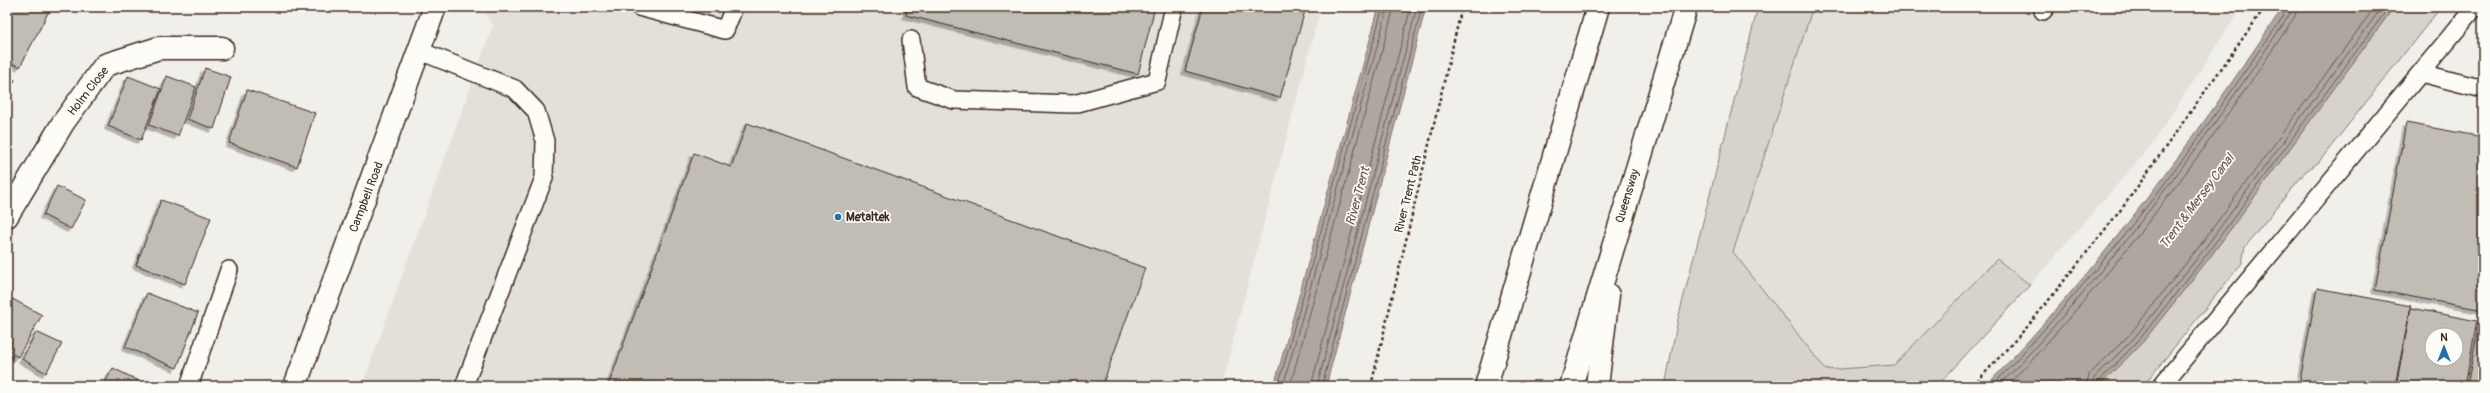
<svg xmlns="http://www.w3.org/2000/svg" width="2490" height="393" font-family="Pangolin,sans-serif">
<defs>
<filter id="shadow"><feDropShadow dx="-3.5" dy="3.5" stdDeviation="0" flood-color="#0004"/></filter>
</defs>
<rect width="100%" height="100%" fill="#f1efea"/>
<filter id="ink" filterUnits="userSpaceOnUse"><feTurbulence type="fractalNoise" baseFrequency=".025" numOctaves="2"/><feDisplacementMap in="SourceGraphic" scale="8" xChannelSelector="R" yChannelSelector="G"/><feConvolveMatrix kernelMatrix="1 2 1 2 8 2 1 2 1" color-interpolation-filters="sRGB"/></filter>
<g filter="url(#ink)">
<g fill="#e3e0da">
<polygon points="484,7 1321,7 1221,386 362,386 493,26 483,9"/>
<polygon points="1813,7 2242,7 2150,147 2030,285 1997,259 1894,365 1826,370 1733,252"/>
</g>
<g fill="#d7d2cc" stroke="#897e75">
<polygon points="1758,7 1813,7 1733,252 1826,370 1894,365 1997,259 2030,285 1937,386 1665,386 1678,319"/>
<polygon points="2394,7 2441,7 2318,163 2306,171 2245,247 2242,263 2143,386 2099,386 2142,343 2210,257"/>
</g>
<g fill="#aea69f" stroke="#80746b">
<polygon points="1379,7 1426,7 1326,386 1274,386"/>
<path d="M2283 7H2394L2210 257 2142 343 2099 386H1986C2098 270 2194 141 2283 7Z"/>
</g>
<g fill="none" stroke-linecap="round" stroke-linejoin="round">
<g stroke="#695c52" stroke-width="1">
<polyline points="1278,386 1383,7"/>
<polyline points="1283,386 1388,7"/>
<polyline points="1290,386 1394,7"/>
<polyline points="1311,386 1411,7"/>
<polyline points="1317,386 1417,7"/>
<polyline points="1322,386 1422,7"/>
<path d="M1992 386C2088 285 2177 174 2254 58 2261 47 2285 19 2286 7"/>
<path d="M1999 386C2108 272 2202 145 2290 14L2291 7"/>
<path d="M2007 386C2115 273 2209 147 2295 16L2297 7"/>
<polyline points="2086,386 2089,375 2131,333 2198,248 2375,7"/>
<polyline points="2092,386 2094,378 2135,337 2202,252 2382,7"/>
<polyline points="2097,386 2098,382 2139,340 2206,255 2389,7"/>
</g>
</g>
<g fill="#c1bcb4" stroke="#3b2a1e" fill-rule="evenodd" filter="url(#shadow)">
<polygon points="7,7 50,9 20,67 7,61"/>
<polygon points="908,7 1155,7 1138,74 906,15"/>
<polygon points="1203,7 1306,7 1280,98 1185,71"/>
<polygon points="205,68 231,77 214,129 187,119"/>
<polygon points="7,76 15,80 7,94"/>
<polygon points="128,76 161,89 141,140 108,126"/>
<polygon points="167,76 196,87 178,136 149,125"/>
<polygon points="247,90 315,113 297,167 229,143"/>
<polygon points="747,123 1145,268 1102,386 608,386 694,153 731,167"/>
<polygon points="2406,123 2483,137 2483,310 2375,290"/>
<polygon points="57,186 86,200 71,229 43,215"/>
<polygon points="161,200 211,218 185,284 136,265"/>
<polygon points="2317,288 2411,306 2395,386 2299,386"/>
<polygon points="147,293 198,313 177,368 125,347"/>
<polygon points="7,296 42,315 18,357 7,351"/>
<path d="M2411 308 2477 321 2465 386H2396ZM2432 335H2456V359H2432Z"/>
<polygon points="2480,319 2483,320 2483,386 2467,386"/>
<polygon points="36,332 62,344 46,373 22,359"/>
<polygon points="113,368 149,386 103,386"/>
</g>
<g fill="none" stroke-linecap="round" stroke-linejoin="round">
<g stroke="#3b2a1e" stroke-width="20">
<g id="lane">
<polyline points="639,7 725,30 734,7"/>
<polyline points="2043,11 2046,7"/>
<polyline points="911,40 917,87 954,100 1074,104 1157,81 1174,7"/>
<polyline points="420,51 515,89 536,111 545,141 544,178 464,386"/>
<polyline points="2421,73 2483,89"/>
<polyline points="189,386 229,270"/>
<polyline points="2161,386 2475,7"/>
</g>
</g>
<g stroke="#3b2a1e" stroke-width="25">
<polyline id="street" points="7,216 63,123 105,65 159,48 222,48"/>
</g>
<g stroke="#3b2a1e" stroke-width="25">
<polyline id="primary" points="295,386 435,7"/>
</g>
<g stroke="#3b2a1e" stroke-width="25">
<g id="highway">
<polyline points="1486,386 1598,7"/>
<polyline points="1571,386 1686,7"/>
<polyline points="1597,386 1608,295"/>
</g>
</g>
<g stroke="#3b2a1e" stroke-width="2.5" stroke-dasharray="3 3" stroke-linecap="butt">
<polyline points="1371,386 1462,7"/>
<polyline points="1973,386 2028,326 2123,207 2265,7"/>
</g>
<use href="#lane" stroke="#fdfcf7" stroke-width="17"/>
<use href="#street" stroke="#fdfcf7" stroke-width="22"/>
<use href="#primary" stroke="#fdfcf7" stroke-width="22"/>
<use href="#highway" stroke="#fdfcf7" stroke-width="22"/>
</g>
</g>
<circle fill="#1f6fb2" stroke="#fdfcf7" stroke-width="1.5" cx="838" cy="217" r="4"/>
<g text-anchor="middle" stroke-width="3.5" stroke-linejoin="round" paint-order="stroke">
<g font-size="12" fill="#3b2a1e" stroke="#fdfcf7">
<text transform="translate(88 91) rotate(-52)" y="4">Holm Close</text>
<text transform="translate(1408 194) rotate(-76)" y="4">River Trent Path</text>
<text transform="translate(1627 196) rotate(-73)" y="4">Queensway</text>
<text transform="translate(366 197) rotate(-69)" y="4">Campbell Road</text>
</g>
<g font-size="12" font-weight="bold" fill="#3b2a1e" stroke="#fdfcf7" text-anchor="start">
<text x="846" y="221">Metaltek</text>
</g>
<g font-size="13" font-style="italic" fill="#63554b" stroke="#fdfcf7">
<text transform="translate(1357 196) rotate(-75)" y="5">River Trent</text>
<text transform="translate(2196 201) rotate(-53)" y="5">Trent &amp; Mersey Canal</text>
</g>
</g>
<rect width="2490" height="393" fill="none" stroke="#fdfcf7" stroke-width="24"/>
<rect x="12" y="12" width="2466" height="369" fill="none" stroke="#3b2a1e" stroke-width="1.5" filter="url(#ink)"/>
<g transform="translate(2444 347)"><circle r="19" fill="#fdfcf7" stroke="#afa8a0"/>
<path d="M0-3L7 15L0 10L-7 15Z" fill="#1f6fb2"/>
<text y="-6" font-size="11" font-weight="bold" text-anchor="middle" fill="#3b2a1e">N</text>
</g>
</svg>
